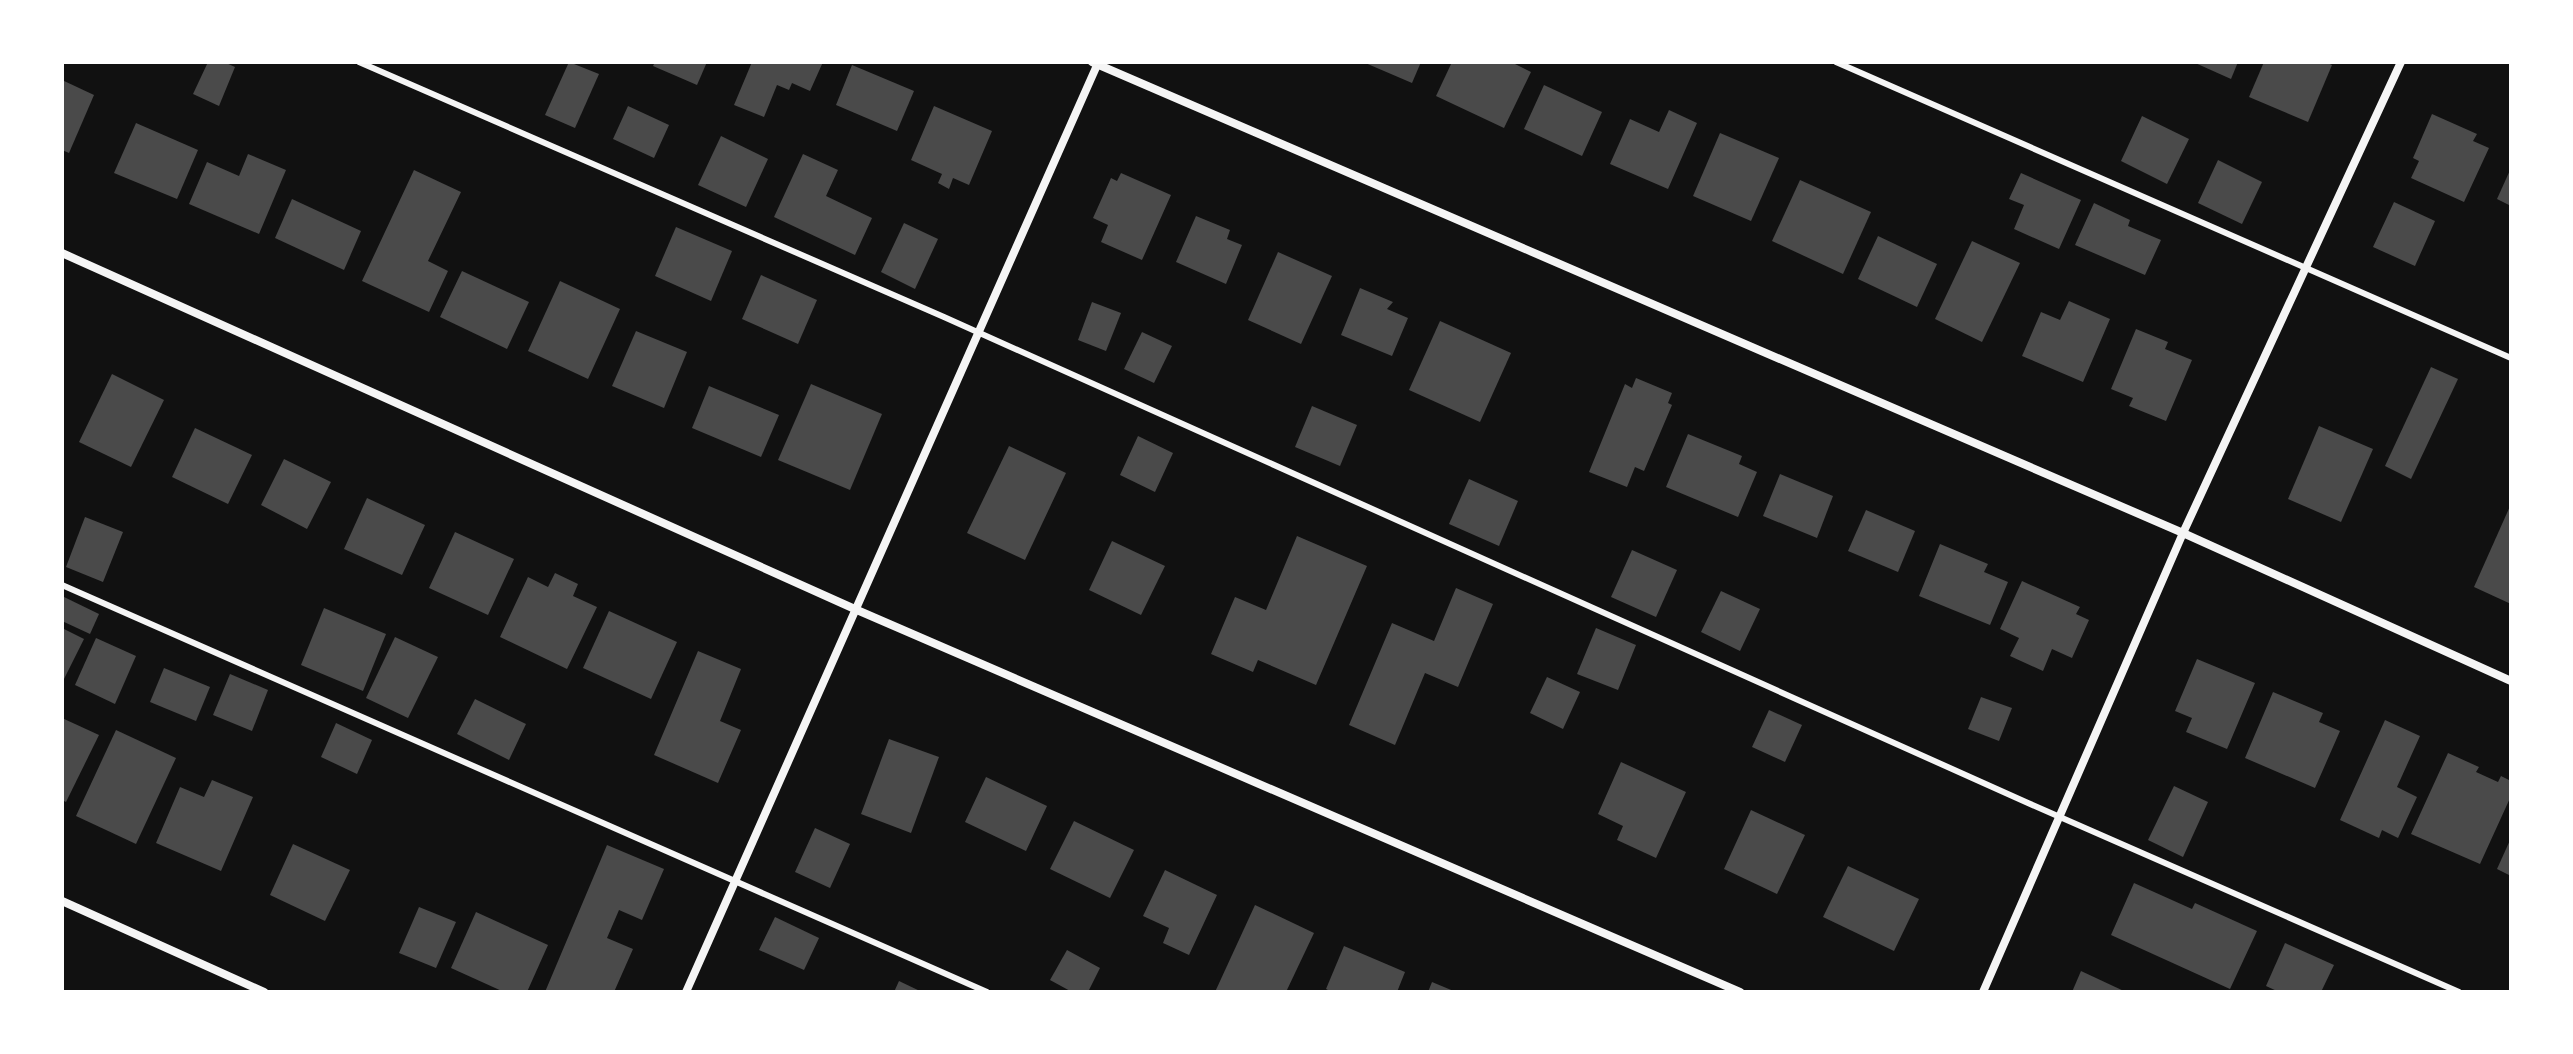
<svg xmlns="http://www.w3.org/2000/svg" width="2573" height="1054" font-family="Helvetica,sans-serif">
<rect width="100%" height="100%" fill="#111"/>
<g fill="#4a4a4a">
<polygon points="208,62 224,62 235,67 219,106 193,94"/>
<polygon points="569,62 599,74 575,128 545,115"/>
<polygon points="655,62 707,62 697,85 653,66"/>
<polygon points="752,62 823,62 810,91 792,83 789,90 777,85 764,117 734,105"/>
<polygon points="1363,62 1421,62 1412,83"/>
<polygon points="1452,62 1511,62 1531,72 1504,128 1436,96"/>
<polygon points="2193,62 2238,62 2231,79"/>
<polygon points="2264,62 2325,62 2332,65 2308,122 2249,97"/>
<polygon points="852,65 914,91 897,131 836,105"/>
<polygon points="62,80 94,95 69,153 62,150"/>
<polygon points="1544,85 1602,112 1582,156 1524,129"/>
<polygon points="628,106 669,125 654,158 613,139"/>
<polygon points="934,106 992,131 969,185 953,178 949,189 938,183 942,174 911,160"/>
<polygon points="1669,110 1697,123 1668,189 1610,164 1630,119 1659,132"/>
<polygon points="2432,114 2477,134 2473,141 2489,148 2464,202 2411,178 2419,161 2413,158"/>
<polygon points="2142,116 2189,139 2167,184 2121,161"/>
<polygon points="136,123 198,150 177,199 114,173"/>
<polygon points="1720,133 1779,158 1751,221 1693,196"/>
<polygon points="721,136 768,159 746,207 698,185"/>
<polygon points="248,154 286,170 259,234 189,204 207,162 239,176"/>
<polygon points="803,154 838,170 826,196 872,218 855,255 774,217"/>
<polygon points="2218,160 2262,182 2242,224 2198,203"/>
<polygon points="2511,168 2511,206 2497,199"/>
<polygon points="414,170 461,192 428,261 448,271 429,312 362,281"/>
<polygon points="1121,173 1171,195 1142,260 1101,242 1108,225 1093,218 1111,178 1117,181"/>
<polygon points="2021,173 2081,200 2059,249 2014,229 2024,205 2009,199"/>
<polygon points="1800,180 1871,212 1843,274 1772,241"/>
<polygon points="292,199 361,231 344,270 275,238"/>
<polygon points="2394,202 2435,221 2415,266 2373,247"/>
<polygon points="2094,203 2130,220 2128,226 2161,240 2145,275 2075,245"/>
<polygon points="1196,216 1230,230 1227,239 1242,245 1226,284 1176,262"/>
<polygon points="904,223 938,239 915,289 881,272"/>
<polygon points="676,227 732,251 711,301 655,276"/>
<polygon points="1878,236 1937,264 1917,307 1858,279"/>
<polygon points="1972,241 2020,263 1982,342 1935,319"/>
<polygon points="1278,252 1332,276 1301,344 1248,320"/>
<polygon points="462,271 529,302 507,349 440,317"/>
<polygon points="761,275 817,300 798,344 742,319"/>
<polygon points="560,281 620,309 588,379 528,351"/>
<polygon points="1360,288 1393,302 1387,309 1408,318 1392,356 1341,335"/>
<polygon points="2069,301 2110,319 2083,382 2022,356 2041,312 2060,320"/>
<polygon points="1092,302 1121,313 1106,351 1078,340"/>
<polygon points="1440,321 1511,353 1480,422 1409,390"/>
<polygon points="2136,329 2168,342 2165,349 2192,360 2166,421 2129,406 2133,398 2111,389"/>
<polygon points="636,331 687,352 664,408 612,386"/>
<polygon points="1142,332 1172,346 1154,383 1124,369"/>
<polygon points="2431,367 2458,379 2411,479 2385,466"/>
<polygon points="112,374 164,400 131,467 79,442"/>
<polygon points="1636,378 1672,393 1668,403 1672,405 1644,471 1635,467 1627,487 1589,472 1625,384 1632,388"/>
<polygon points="811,384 882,414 850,490 778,460"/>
<polygon points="709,386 779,415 761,457 692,428"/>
<polygon points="1312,406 1357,425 1340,466 1295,447"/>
<polygon points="2319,426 2373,449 2341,522 2288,499"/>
<polygon points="195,428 252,455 228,504 172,477"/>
<polygon points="1688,434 1742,456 1739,464 1757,472 1738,517 1666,487"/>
<polygon points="1138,436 1173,453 1155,492 1120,475"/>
<polygon points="1009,446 1066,473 1025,560 967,533"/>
<polygon points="284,459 331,482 307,529 261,505"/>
<polygon points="1780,474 1833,496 1817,538 1763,516"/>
<polygon points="1469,479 1518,501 1499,546 1449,524"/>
<polygon points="367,498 425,525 402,575 344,549"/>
<polygon points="2511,504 2511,604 2474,587"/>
<polygon points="1866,510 1915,531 1898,572 1848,551"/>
<polygon points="85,517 123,532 103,582 66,567"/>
<polygon points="455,532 514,559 488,615 429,588"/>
<polygon points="1297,536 1367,566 1316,685 1258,660 1253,672 1211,654 1235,597 1266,610"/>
<polygon points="1112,541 1165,566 1141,615 1089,590"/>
<polygon points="1940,544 1988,564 1984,572 2008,582 1990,625 1919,596"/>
<polygon points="1632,550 1677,570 1656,617 1611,597"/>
<polygon points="555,573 578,584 573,596 597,607 567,669 500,637 528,577 548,587"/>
<polygon points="2022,581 2080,607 2076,614 2089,620 2072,658 2052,649 2043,671 2010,656 2019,638 2000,629"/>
<polygon points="1456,588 1493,604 1458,687 1425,673 1395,745 1349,725 1392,623 1434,641"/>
<polygon points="1721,591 1760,609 1740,651 1701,632"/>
<polygon points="62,596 99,614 90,634 62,621"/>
<polygon points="324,608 386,634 363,691 301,665"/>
<polygon points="609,611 677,642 651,699 583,668"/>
<polygon points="62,628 84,639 62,683"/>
<polygon points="1596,628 1636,645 1618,690 1577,674"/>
<polygon points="395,637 438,657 408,718 366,698"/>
<polygon points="96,638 136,656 115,704 75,685"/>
<polygon points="698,651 741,669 720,721 741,730 718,783 654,755"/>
<polygon points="2197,659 2255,683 2227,749 2186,732 2192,718 2175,711"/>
<polygon points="164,668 210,687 196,721 150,702"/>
<polygon points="230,674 268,690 252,731 213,715"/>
<polygon points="1547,677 1580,692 1563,729 1530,713"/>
<polygon points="2273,692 2323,713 2319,722 2340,731 2315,788 2245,758"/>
<polygon points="1981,697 2012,708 1999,741 1968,729"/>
<polygon points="475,699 526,724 509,760 457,734"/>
<polygon points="1769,710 1802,725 1785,762 1752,747"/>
<polygon points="62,718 99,735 66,802 62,800"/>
<polygon points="2385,720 2420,736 2397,787 2417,797 2398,838 2382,830 2379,838 2340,820"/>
<polygon points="336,723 372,740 357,774 321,757"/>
<polygon points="116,730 176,758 136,844 76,816"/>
<polygon points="889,739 939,757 911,833 861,814"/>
<polygon points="2448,753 2479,767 2476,772 2498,782 2501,776 2511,781 2511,796 2480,864 2411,834"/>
<polygon points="1621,762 1686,792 1656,858 1617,840 1623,826 1598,814"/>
<polygon points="986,777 1047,806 1026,851 965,822"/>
<polygon points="212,780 253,797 221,871 156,843 180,787 204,797"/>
<polygon points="2174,786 2208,802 2183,857 2148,840"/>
<polygon points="1751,810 1805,835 1777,894 1724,869"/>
<polygon points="1074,821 1134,850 1110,898 1050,869"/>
<polygon points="815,828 850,844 830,888 795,872"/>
<polygon points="2511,838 2511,876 2497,869"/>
<polygon points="293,844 350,870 325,921 270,895"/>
<polygon points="607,845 664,869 642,920 619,910 607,938 633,949 614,992 545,992"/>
<polygon points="1848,866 1919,899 1894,951 1823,917"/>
<polygon points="1165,870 1217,895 1189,955 1163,943 1169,928 1143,916"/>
<polygon points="2134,883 2192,909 2195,903 2257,931 2230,989 2111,935"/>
<polygon points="1255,905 1314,933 1286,992 1215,992"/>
<polygon points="419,907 456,922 436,968 399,953"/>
<polygon points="476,912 548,945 527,992 504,992 451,968"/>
<polygon points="775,917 819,938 804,970 759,950"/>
<polygon points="2285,943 2334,965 2321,992 2279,992 2266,986"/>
<polygon points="1344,946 1405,972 1397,992 1332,992 1326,989"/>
<polygon points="1067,950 1100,968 1088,992 1072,992 1050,980"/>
<polygon points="2081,971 2126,992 2072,992"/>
<polygon points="899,981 922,992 894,992"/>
<polygon points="1432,982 1456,992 1428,992"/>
</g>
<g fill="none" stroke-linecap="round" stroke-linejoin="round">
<g stroke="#f5f5f5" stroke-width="6">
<polyline points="359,62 944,317 2028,803 2459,992"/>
<polyline points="1836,62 2511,358"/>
<polyline points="62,585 987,992"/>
</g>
<g stroke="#f5f5f5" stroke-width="8">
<polyline points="1092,62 2183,533 2511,681"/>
<polyline points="62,253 857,610 1740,992"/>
<polyline points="62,901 264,992"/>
<polyline points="686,992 1098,63"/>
<polyline points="1983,992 2183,533 2401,62"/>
</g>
</g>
<rect width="2573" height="1054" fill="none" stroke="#ffffff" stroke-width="128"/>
</svg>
